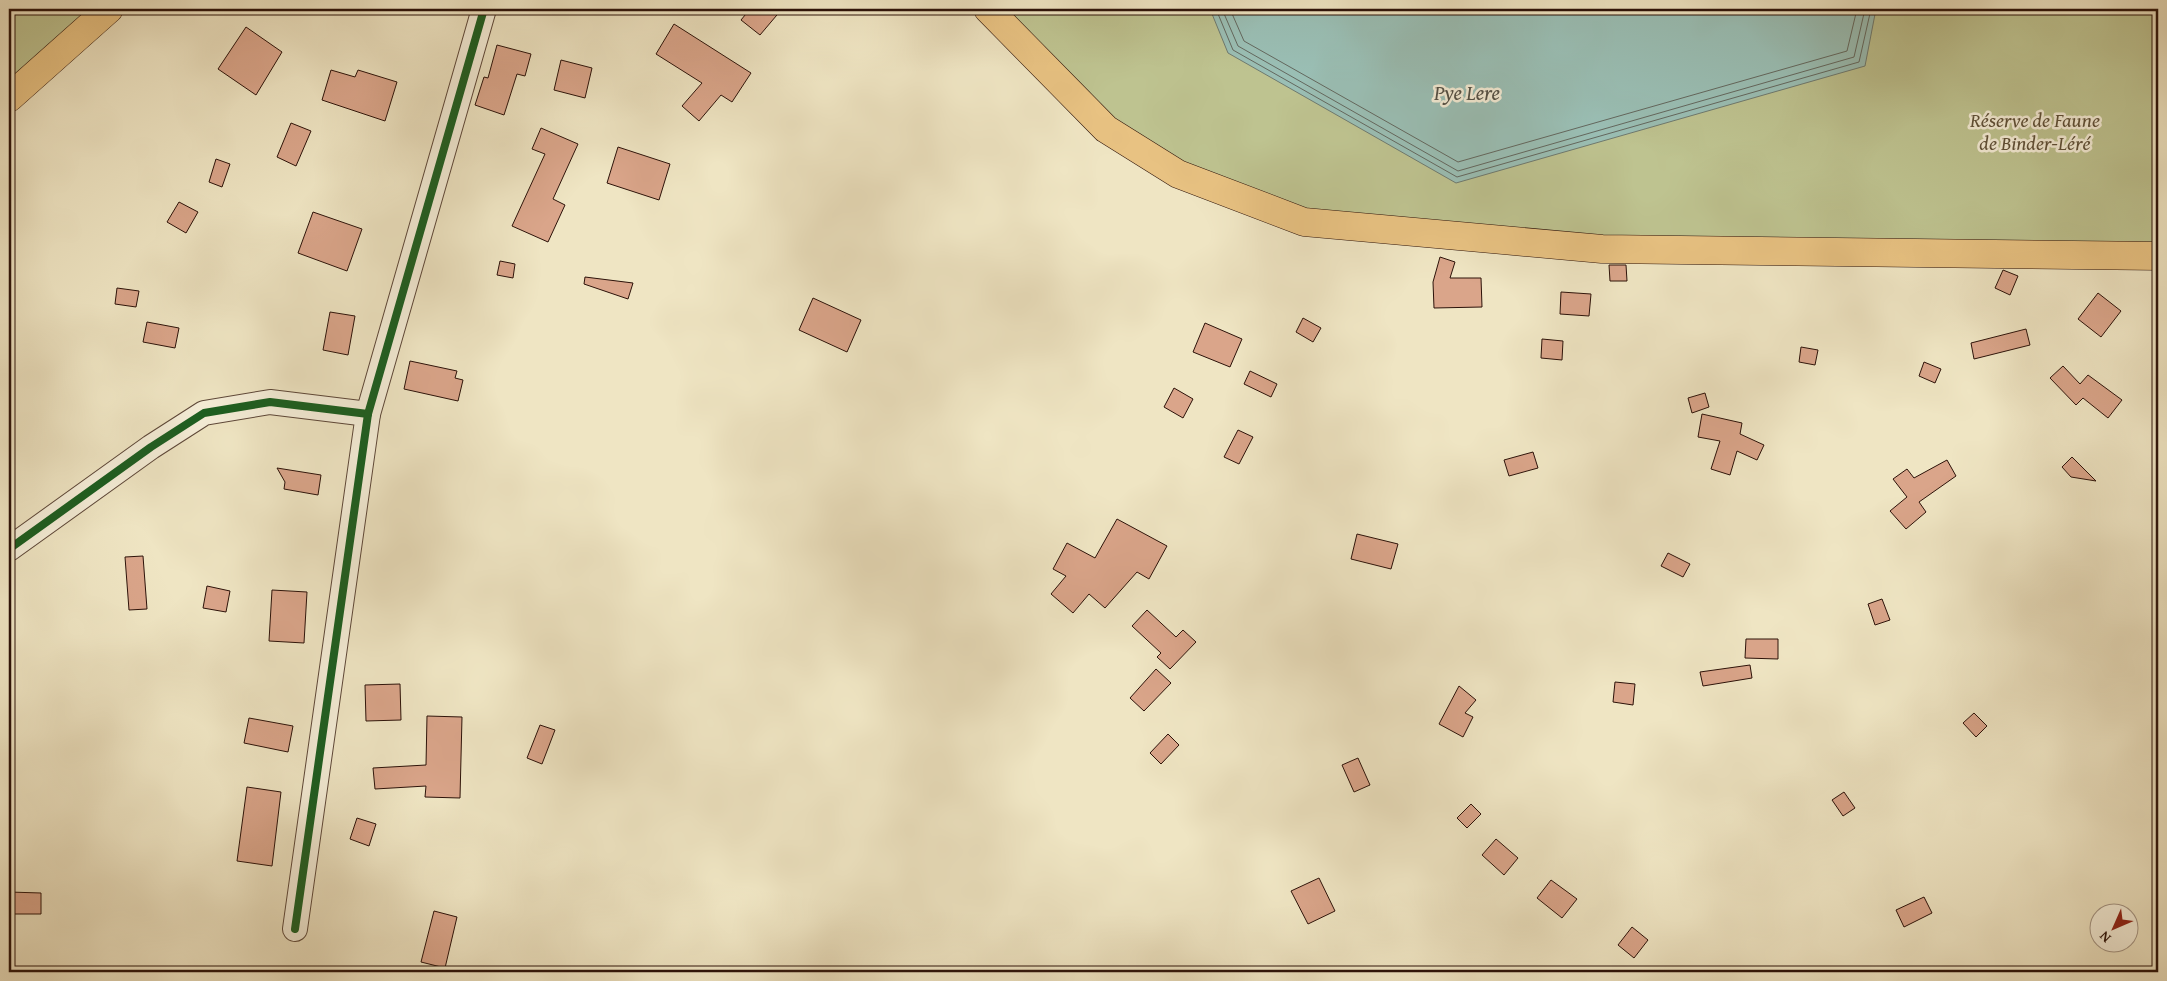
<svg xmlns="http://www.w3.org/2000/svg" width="2167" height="981" font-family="'Gentium Book Plus',serif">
<rect width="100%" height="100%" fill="#efe5c3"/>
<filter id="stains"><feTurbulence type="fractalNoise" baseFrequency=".004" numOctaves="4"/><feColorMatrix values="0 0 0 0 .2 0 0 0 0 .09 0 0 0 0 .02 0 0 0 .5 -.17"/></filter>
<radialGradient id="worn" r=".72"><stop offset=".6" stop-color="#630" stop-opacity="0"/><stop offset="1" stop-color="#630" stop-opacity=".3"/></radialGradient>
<g fill="#bec390" stroke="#756a4c">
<polygon points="9,9 109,9 9,98"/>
<polygon points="988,9 2158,9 2158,256 1602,249 1304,222 1178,174"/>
</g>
<polygon fill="#9abfb5" stroke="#6e7a70" points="1210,9 1876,9 1865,66 1456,183 1228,53"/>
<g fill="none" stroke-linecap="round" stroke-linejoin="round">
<g stroke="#63685f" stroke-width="1">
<polyline points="1216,9 1233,50 1457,177 1859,62 1871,9"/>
<polyline points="1222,9 1238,46 1458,171 1854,57 1865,9"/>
<polyline points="1230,9 1244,41 1458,162 1847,51 1857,9"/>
</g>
</g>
<g fill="#daa58a" stroke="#2c1209">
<polygon points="750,9 782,9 760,35 741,20"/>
<polygon points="674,24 751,73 732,102 721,95 699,121 682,106 702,83 656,54"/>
<polygon points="246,27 282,52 256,95 218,69"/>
<polygon points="497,45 531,54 525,76 517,74 504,115 475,105 484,77 488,78"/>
<polygon points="561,60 592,68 585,98 554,90"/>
<polygon points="331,70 355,77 358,70 397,82 385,121 322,100"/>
<polygon points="291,123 311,131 296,166 277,157"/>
<polygon points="541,128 578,144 553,199 565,205 548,242 512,226 545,154 532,149"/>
<polygon points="618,147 670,164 659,200 607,183"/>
<polygon points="216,159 230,164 222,187 209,182"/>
<polygon points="179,202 198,212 186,233 167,222"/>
<polygon points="313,212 362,229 347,271 298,253"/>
<polygon points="1440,257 1455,262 1450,278 1481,278 1482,307 1434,308 1433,282"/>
<polygon points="500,261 515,264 513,278 497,275"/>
<polygon points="1609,265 1626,265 1627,281 1610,281"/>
<polygon points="2003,270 2018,276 2010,295 1995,288"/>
<polygon points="585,277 633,283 628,299 584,284"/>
<polygon points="117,288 139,291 136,307 115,304"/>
<polygon points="1561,292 1591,294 1589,316 1560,314"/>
<polygon points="2098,293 2121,311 2101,337 2078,319"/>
<polygon points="813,298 861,320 847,352 799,330"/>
<polygon points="330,312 355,316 348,355 323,350"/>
<polygon points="1303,318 1321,328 1313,342 1296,332"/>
<polygon points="147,322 179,328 175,348 143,342"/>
<polygon points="1205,323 1242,339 1230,367 1193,352"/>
<polygon points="2026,329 2030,345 1974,359 1971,343"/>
<polygon points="1542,339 1563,341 1562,360 1541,358"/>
<polygon points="1801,347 1818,350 1815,365 1799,362"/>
<polygon points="410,361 457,371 455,378 463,380 458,401 404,389"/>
<polygon points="1924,362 1941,369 1935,383 1919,376"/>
<polygon points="2063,366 2080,384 2088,375 2122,400 2108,418 2083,398 2076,405 2050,378"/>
<polygon points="1250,371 1277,384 1271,397 1244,384"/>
<polygon points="1174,388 1193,399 1183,418 1164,407"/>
<polygon points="1705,393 1709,407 1692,413 1688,398"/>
<polygon points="1702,414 1742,423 1740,434 1764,445 1757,460 1737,451 1730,475 1711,469 1720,441 1698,437"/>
<polygon points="1238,430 1253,437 1239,464 1224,457"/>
<polygon points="1533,452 1538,468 1509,476 1504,460"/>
<polygon points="2072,457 2096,481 2071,477 2062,467"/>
<polygon points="1947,460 1956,476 1919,502 1926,512 1906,529 1890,511 1907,497 1893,479 1907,469 1914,478"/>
<polygon points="277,468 321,475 318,495 284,489 285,482"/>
<polygon points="1117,519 1167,546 1149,579 1137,572 1105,608 1089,594 1073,613 1051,594 1066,576 1053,569 1067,543 1095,558"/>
<polygon points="1357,534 1398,544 1391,569 1351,559"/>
<polygon points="1668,553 1690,564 1683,577 1661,566"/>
<polygon points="143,556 147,609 129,610 125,557"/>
<polygon points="207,586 230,591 226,612 203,608"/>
<polygon points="272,590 307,592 304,643 269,641"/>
<polygon points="1882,599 1890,620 1875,625 1868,604"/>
<polygon points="1147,610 1176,637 1183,630 1196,642 1170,669 1157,657 1161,653 1132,626"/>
<polygon points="1746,639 1778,639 1778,659 1745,658"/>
<polygon points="1750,665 1752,678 1703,686 1700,672"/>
<polygon points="1156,669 1171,683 1144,711 1130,698"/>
<polygon points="1615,682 1635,684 1633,705 1613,702"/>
<polygon points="400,684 401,720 366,721 365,685"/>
<polygon points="1459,686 1476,700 1465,713 1473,717 1463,737 1439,724"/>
<polygon points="1974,713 1987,726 1976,737 1963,723"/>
<polygon points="427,716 462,717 460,798 425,797 426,786 375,789 373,768 426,765"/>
<polygon points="249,718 293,726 288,752 244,743"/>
<polygon points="540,725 555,730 542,764 527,758"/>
<polygon points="1168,734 1179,745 1161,764 1150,753"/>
<polygon points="1358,758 1370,785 1354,792 1342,765"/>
<polygon points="247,787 281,792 272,866 237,861"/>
<polygon points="1844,792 1855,808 1843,816 1832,800"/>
<polygon points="1471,804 1481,814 1467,828 1457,818"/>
<polygon points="357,818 376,824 369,846 350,839"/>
<polygon points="1496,839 1518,858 1504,875 1482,855"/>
<polygon points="1319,878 1335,911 1308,924 1291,891"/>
<polygon points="1551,880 1577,899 1562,918 1537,898"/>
<polygon points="9,892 41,893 41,914 9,914"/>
<polygon points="1924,897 1932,913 1904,927 1896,910"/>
<polygon points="434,911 457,917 445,968 421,962"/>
<polygon points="1632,927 1648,940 1634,958 1618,945"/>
</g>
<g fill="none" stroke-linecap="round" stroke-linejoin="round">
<g stroke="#5d4738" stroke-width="26">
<g id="minor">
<polyline points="9,549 151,447 204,413 270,402 368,414"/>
<polyline points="295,929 368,414 484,9"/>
</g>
</g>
<g stroke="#2c1209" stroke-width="29">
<g id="major">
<polyline points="988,9 1106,129 1178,174 1304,222 1602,249 2158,256"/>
<polyline points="9,98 109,9"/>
</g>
</g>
<use href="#minor" stroke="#f5eed8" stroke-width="24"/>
<use href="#major" stroke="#e8c282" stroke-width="28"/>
<g stroke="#f5eed8" stroke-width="11">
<g id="cycleway">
<polyline points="9,549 151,447 204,413 270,402 368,414"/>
<polyline points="295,929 368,414 484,9"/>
</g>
</g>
<use href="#cycleway" stroke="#1b5e20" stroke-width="8"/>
</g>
<g text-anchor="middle" stroke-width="5" stroke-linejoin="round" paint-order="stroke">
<g font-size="20" font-style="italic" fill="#5f5038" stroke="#f5eed8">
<text x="2035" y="127">Réserve de Faune<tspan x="2035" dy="23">de Binder-Léré</tspan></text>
</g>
<g font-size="21" font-style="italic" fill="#524f45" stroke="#f5eed8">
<text x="1467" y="100">Pye Lere</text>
</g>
</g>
<rect width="2167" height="981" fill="none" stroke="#efe5c3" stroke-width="30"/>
<rect x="10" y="10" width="2147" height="961" fill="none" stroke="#2c1209" stroke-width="2.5"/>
<rect x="15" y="15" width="2137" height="951" fill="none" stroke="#2c1209"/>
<g transform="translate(2114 928) rotate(225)"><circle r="24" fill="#f5eed8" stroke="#a59685"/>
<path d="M0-4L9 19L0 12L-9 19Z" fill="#8f2418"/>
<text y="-8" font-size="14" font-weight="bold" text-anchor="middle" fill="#2c1209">N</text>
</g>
<rect width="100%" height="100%" filter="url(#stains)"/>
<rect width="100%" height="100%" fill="url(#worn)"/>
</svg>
